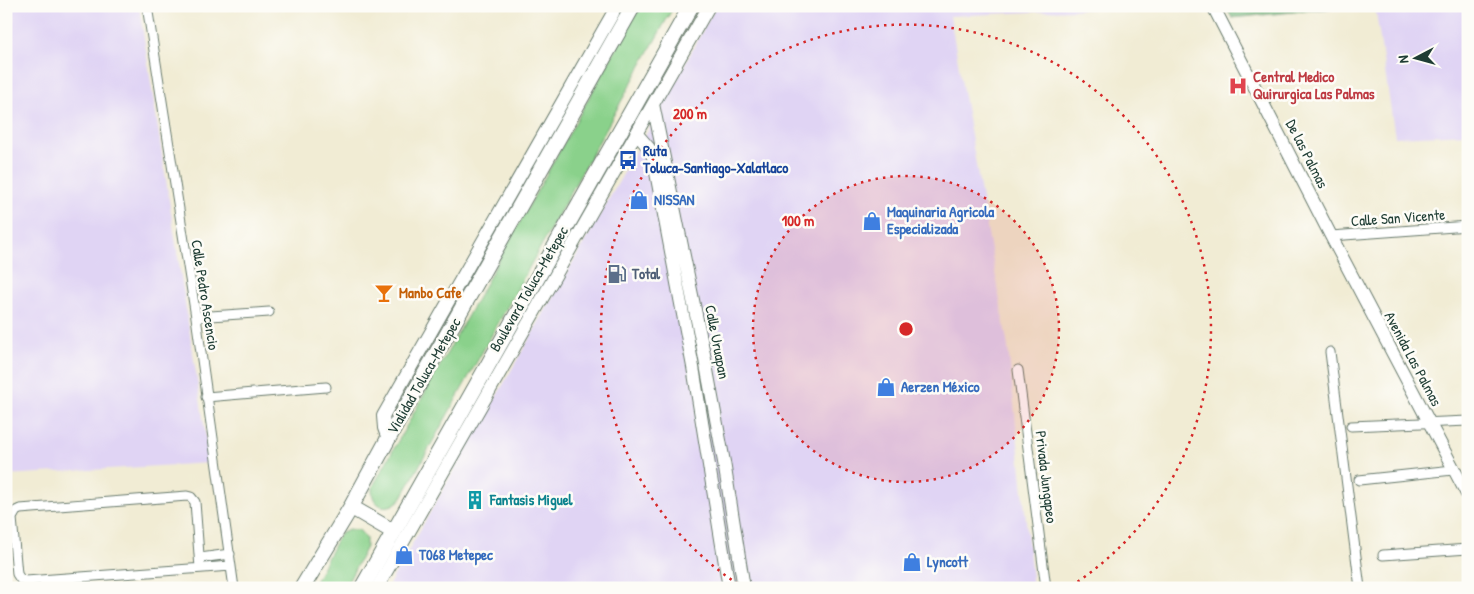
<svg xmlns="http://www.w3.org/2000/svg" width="1474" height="594" font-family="'Patrick Hand',sans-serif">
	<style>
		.built { fill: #e0d4f4 }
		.green { fill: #8ad18b; stroke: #548760 }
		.forest { fill: #6fb377; stroke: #477856 }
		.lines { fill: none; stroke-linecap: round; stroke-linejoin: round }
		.street-casing { stroke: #687a6c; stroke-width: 11 }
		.secondary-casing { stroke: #687a6c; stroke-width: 14 }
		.highway-casing { stroke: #687a6c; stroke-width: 17 }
		.street { stroke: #fff; stroke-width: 9 }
		.secondary { stroke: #fff; stroke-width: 12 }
		.highway { stroke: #fff; stroke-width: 15 }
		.ring { fill: none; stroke: #d62828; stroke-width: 2.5; stroke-dasharray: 2.5 5 }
		.labels { text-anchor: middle; stroke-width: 5; stroke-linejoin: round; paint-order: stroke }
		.health-label { font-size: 15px; font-weight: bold; fill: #be3a42; stroke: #fdfcf7; text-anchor: start }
		.transit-label { font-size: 15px; font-weight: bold; fill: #164399; stroke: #fdfcf7; text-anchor: start }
		.street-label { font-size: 15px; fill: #1f3d34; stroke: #fdfcf7 }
		.shop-label { font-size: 15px; font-weight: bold; fill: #366cbe; stroke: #fdfcf7; text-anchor: start }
		.service-label { font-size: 15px; font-weight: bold; fill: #4e5e75; stroke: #fdfcf7; text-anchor: start }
		.food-label { font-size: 15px; font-weight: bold; fill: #c56008; stroke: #fdfcf7; text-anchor: start }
		.culture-label { font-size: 15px; font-weight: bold; fill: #0d838f; stroke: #fdfcf7; text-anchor: start }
		.centre { fill: #d62828; stroke: #fdfcf7; stroke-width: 2.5 }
		.ring-label { font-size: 15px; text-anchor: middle; font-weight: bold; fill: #d62828; stroke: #fdfcf7; stroke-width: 5; stroke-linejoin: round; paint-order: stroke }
	</style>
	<rect width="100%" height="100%" fill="#fdfcf7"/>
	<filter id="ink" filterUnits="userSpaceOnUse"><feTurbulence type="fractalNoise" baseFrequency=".02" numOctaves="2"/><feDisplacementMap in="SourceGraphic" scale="10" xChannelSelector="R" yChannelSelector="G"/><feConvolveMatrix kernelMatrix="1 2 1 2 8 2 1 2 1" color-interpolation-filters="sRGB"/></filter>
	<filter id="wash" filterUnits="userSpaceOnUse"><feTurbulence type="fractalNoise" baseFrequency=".0096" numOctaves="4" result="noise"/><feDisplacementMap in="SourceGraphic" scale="20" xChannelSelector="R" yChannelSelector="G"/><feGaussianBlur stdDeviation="1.12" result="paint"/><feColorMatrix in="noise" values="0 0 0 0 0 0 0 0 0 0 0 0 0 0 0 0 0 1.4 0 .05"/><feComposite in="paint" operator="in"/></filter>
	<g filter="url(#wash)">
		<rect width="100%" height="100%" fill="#f1ecd4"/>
		<path class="built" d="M6,6H139L210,463L6,475Z
			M716,6H1092V9L950,16L1008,347L1033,588H387L670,92Z
			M1375,6H1468V134L1395,137Z"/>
		<path class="green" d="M640,6H674L402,497C390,513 371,508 372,488Z
			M348,529L359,530L366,538V547L345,588H312L339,535Z"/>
		<path class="forest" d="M1225,6H1355L1232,18Z"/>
	</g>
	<g filter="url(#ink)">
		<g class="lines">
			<g class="street-casing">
				<path id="street" d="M147,6L196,317L234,588
					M1331,236L1468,226
					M196,317L269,312
					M1330,352L1360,588
					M1018,370L1046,588
					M206,397L326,387
					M1351,426L1468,421
					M1359,480L1453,470
					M1383,555L1468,549
					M200,558L230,554
					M200,568L195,502L191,497L187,496L20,509L16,511L12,518L17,574L21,580L26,581L231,566"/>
			</g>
			<g class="secondary-casing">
				<path id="secondary" d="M1213,6L1331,236L1468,496
					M653,104L704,354L724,462L744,588
					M636,133L649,148L653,157L693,367L729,588
					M388,439L384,428L383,416L613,13L615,6
					M377,588L709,6"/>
			</g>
			<g class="highway-casing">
				<path id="highway" d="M351,507L394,532
					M302,588L351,507L388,439L633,6
					M362,588L691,6"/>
			</g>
			<use href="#street" class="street"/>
			<use href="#secondary" class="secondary"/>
			<use href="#highway" class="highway"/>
		</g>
	</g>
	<circle cx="906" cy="329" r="153" fill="#d62828" fill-opacity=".12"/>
	<g class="ring">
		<circle cx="906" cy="329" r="153"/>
		<path d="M744 588A305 305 0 1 1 1068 588"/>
	</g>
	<defs>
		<g id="hospital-bare" transform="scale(1.5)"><path d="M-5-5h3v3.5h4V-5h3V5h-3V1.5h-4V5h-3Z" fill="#e0444e" stroke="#fdfcf7" stroke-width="2.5" paint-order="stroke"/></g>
		<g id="bus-bare" transform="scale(1.5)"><path d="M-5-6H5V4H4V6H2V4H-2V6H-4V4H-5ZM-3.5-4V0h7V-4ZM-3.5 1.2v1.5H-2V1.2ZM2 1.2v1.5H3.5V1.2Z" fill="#1a4fb4" stroke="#fdfcf7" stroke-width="2.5" paint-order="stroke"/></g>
		<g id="shop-bare" transform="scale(1.5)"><path d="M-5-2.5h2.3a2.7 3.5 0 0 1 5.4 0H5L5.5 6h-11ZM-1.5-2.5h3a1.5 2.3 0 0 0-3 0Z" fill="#3f7fe0" stroke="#fdfcf7" stroke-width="2.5" paint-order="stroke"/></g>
		<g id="fuel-bare" transform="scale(1.5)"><path d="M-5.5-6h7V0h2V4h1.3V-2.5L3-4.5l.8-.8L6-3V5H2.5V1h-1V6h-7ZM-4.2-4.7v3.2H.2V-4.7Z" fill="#5c6f8a" stroke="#fdfcf7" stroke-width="2.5" paint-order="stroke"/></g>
		<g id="bar-bare" transform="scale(1.5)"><path d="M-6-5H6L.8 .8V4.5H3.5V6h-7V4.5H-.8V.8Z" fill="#e8710a" stroke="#fdfcf7" stroke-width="2.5" paint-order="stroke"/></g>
		<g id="building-bare" transform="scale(1.5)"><path d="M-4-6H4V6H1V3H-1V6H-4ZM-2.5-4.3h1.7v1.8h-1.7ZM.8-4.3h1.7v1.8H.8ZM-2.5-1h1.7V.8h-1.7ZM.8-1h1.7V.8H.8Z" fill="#0f9aa8" stroke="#fdfcf7" stroke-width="2.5" paint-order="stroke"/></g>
	</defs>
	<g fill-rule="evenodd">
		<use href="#hospital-bare" x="1238" y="86"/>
		<use href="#bus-bare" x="628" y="160"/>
		<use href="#shop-bare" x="639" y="200"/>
		<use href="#shop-bare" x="872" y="221"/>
		<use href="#fuel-bare" x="617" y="274"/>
		<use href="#bar-bare" x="384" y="293"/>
		<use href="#shop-bare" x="886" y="387"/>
		<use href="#building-bare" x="475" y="500"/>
		<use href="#shop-bare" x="404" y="555"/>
		<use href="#shop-bare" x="912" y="562"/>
	</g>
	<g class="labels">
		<g class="health-label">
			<text x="1253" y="82">Central Medico<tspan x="1253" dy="17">Quirurgica Las Palmas</tspan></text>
		</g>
		<g class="transit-label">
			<text x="643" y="156">Ruta<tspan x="643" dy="17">Toluca-Santiago-Xalatlaco</tspan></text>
		</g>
		<g class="street-label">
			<text transform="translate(1307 154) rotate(63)" y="5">De las Palmas</text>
			<text transform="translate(1398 218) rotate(-4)" y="5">Calle San Vicente</text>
			<text transform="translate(529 289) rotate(-60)" y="5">Boulevard Toluca-Metepec</text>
			<text transform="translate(205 295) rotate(81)" y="5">Calle Pedro Ascencio</text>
			<text transform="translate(717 342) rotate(79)" y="5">Calle Uruapan</text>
			<text transform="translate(1413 359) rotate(62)" y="5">Avenida Las Palmas</text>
			<text transform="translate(424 376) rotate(-60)" y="5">Vialidad Toluca-Metepec</text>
			<text transform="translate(1046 477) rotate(83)" y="5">Privada Jungapeo</text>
		</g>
		<g class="shop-label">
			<text x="654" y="205">NISSAN</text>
			<text x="887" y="217">Maquinaria Agricola<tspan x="887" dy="17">Especializada</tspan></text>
			<text x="901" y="392">Aerzen México</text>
			<text x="419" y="560">T068 Metepec</text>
			<text x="927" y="567">Lyncott</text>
		</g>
		<g class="service-label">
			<text x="632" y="279">Total</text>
		</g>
		<g class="food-label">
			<text x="399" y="298">Manbo Cafe</text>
		</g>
		<g class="culture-label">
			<text x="490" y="505">Fantasis Miguel</text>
		</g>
	</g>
	<circle cx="906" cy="329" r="8" class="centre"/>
	<g class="ring-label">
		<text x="690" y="119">200 m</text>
		<text x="798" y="226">100 m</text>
	</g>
	<rect width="1474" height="594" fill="none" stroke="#fdfcf7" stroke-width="25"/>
	<g transform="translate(1416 58) rotate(264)" stroke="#fdfcf7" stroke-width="4" paint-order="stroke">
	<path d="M0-4L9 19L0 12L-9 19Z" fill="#1f3d34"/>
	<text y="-8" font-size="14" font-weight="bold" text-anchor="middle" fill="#1f3d34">N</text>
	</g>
</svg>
